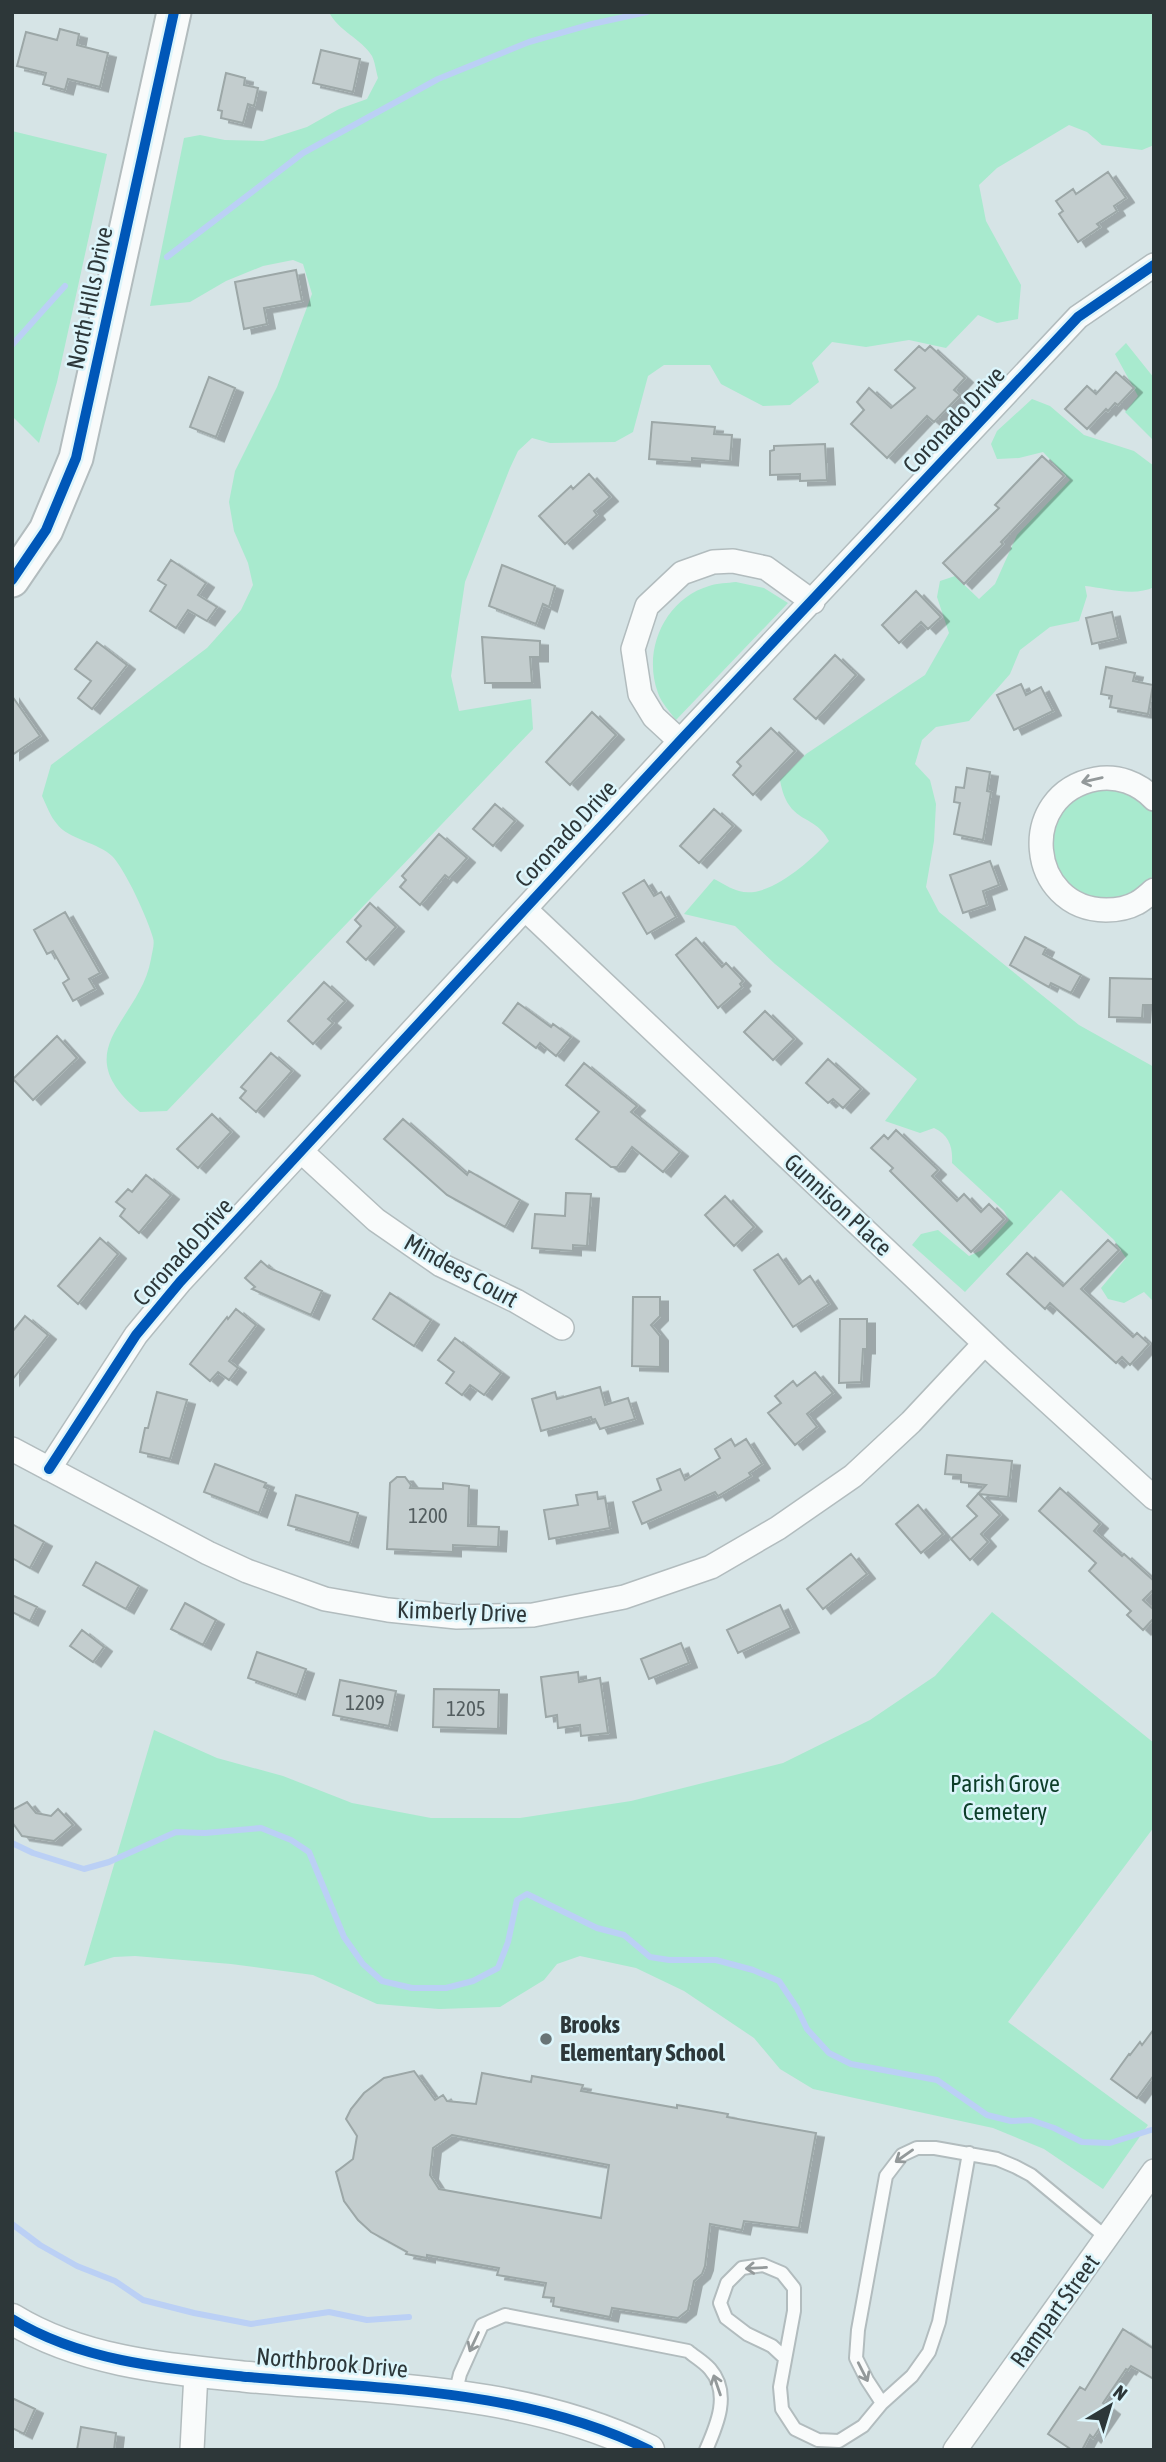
<svg xmlns="http://www.w3.org/2000/svg" width="1166" height="2462" font-family="'Asap Condensed',sans-serif">
	<style>
		.green { fill: #a8eace }
		.lines { fill: none; stroke-linecap: round; stroke-linejoin: round }
		.stream { stroke: #bbd0f5; stroke-width: 6 }
		.building { fill: #c3cdce; stroke: #9ca7a7; stroke-width: 2; fill-rule: evenodd; filter: url(#shadow) }
		.service-casing { stroke: #b2bcbe; stroke-width: 16 }
		.minor-casing { stroke: #b2bcbe; stroke-width: 26 }
		.tertiary-casing { stroke: #b2bcbe; stroke-width: 33 }
		.secondary-casing { stroke: #b2bcbe; stroke-width: 37 }
		.service { stroke: #f9fbfb; stroke-width: 12 }
		.minor { stroke: #f9fbfb; stroke-width: 23 }
		.tertiary { stroke: #f9fbfb; stroke-width: 30 }
		.secondary { stroke: #f9fbfb; stroke-width: 33 }
		.cycleway-casing { stroke: #dcf5fb; stroke-width: 15 }
		.cycleway { stroke: #0057b8; stroke-width: 10 }
		.oneway { stroke: #93999a }
		.poi-dot { fill: #687476; stroke: #dcf5fb; stroke-width: 2.5 }
		.labels { text-anchor: middle; stroke-width: 5; stroke-linejoin: round; paint-order: stroke }
		.number-label { font-size: 21px; fill: #535d5f }
		.street-label { font-size: 24px; fill: #2d3739; stroke: #dcf5fb }
		.park-label { font-size: 24px; fill: #0d3e29; stroke: #dcf5fb }
		.poi-label { font-size: 24px; font-weight: bold; fill: #2d3739; stroke: #dcf5fb; text-anchor: start }
	</style>
	<defs>
		<filter id="shadow"><feDropShadow dx="8" dy="4.5" stdDeviation="0" flood-color="#0004"/></filter>
	</defs>
	<rect width="100%" height="100%" fill="#d6e4e6"/>
	<path class="green" d="M329,12H1154V145L1142,150L1102,145L1087,132L1069,125L997,168L979,185L986,221L1021,285L1018,319L997,323L978,315L946,348L909,340L866,347L832,342L812,363L819,382L790,405L763,406L721,384L710,365H664L648,376L633,432L615,442L550,443L532,438L518,451L510,468L465,582L451,676L459,711L531,699L533,729L167,1111L140,1112C64,1049 140,1022 151,959C152,952 155,944 153,938C148,919 125,869 112,856C99,843 68,839 57,824C50,816 46,804 42,796L51,765L207,648L241,610L253,585L248,563L234,531L229,502L235,471L277,387L312,294L303,264L293,260L263,266L226,281L190,302L150,306L184,138L200,135L225,140L263,141L307,127L339,109L367,99L378,78C376,71 375,62 372,56C361,38 338,31 329,12Z
		M12,131L107,154L57,382L39,443L12,416Z
		M1126,343L1154,378V441L1125,412L1138,396L1115,354Z
		M1032,399L1050,406L1084,435L1134,451L1154,466V587C1135,597 1105,588 1085,586L1087,596L1079,621L1050,627L1020,650L1010,674L969,721L936,727L922,740L915,764L930,780L936,804L934,841L926,887L939,912L1079,1025L1154,1067V1302L1144,1292L1124,1303L1108,1299L1101,1288L1126,1258L1114,1240L1061,1190L965,1292L912,1245L921,1234L938,1230L969,1256L982,1250L1009,1220L1004,1211L952,1163C953,1147 949,1135 934,1128L920,1133L885,1121L917,1079L775,964L735,926L684,914L714,879C722,883 731,889 739,891C769,900 811,860 829,841C814,812 788,826 780,780L806,754L925,675L949,633L937,597L940,581L955,576L979,599L995,584L1017,535L1070,480L1043,452L1019,458L997,459L991,444L997,431Z
		M736,582L764,588L788,603L676,720C670,712 661,702 658,693C642,650 665,599 709,586C717,583 728,583 736,582Z
		M1102,786C1125,789 1138,795 1154,812V874L1144,887L1127,897L1107,901L1088,898L1072,889L1050,857L1054,818L1066,802Z
		M992,1612L1154,1743V1827L1008,2022L1148,2125L1103,2189L1044,2149L993,2128L813,2089L780,2069L754,2038L684,1991L636,1968L580,1956L557,1964L544,1980L500,2007L439,2009L377,2004L313,1975L231,1964L135,1956L114,1957L84,1966L154,1730L217,1758L283,1776L352,1803L431,1818H520L631,1801L783,1763L870,1720L935,1676Z"/>
	<g class="lines">
		<path class="stream" d="M167,257L303,153L438,79L529,42L592,24L647,12
			M12,345L65,286
			M12,1843L33,1853L84,1869L109,1862L176,1832L205,1833L261,1828L291,1840L309,1852L344,1937L363,1964L382,1981L412,1988H446L473,1981L498,1968L508,1942L517,1900L527,1894L597,1928L624,1935L650,1957L669,1960H716L753,1970L779,1981L797,2008L807,2029L829,2053L851,2064L937,2080L987,2115L1011,2121L1031,2120L1054,2128L1082,2142L1110,2143L1151,2130
			M12,2224L40,2245L77,2266L115,2281L143,2300L194,2313L251,2324L329,2312L367,2320L409,2317"/>
	</g>
	<path class="building" d="M60,29L79,34L77,45L108,53L100,87L68,79L65,90L43,84L46,73L17,66L26,32L57,40Z
		M321,50L360,59L353,92L313,83Z
		M226,73L245,78L244,85L258,88L254,106L248,104L243,123L221,118L222,111L218,110Z
		M1108,172L1126,198L1114,206L1117,211L1097,224L1100,227L1078,242L1059,214L1063,211L1056,201L1073,189L1076,194Z
		M296,270L302,301L264,308L267,324L244,329L235,282Z
		M919,346L925,351L930,346L965,378L954,390L960,395L934,422L927,416L887,458L851,424L864,410L857,402L869,388L891,408L915,388L895,370Z
		M1116,372L1134,388L1118,405L1115,403L1108,411L1106,409L1087,429L1065,409L1087,386L1096,394Z
		M209,377L235,388L216,437L190,427Z
		M652,422L715,427L714,434L732,435L730,461L692,458V462L649,459Z
		M825,444L827,480L800,481V474L770,475V451L774,450V446Z
		M1042,456L1064,476L1001,542L1003,544L964,584L943,563L999,508L995,505Z
		M589,474L610,497L594,511L597,515L565,544L539,516L571,486L573,489Z
		M171,560L206,583L198,595L217,607L207,621L188,610L176,628L150,611L166,585L158,580Z
		M502,565L555,586L549,607L543,604L536,624L489,606Z
		M916,591L941,617L928,629L921,622L899,643L882,625Z
		M1112,612L1118,638L1092,644L1086,618Z
		M482,637L540,641V657H530L532,683H485Z
		M97,642L127,665L92,709L78,698L91,681L75,669Z
		M835,655L856,675L816,719L794,699Z
		M1106,667L1135,673L1133,681L1153,685L1148,714L1110,707L1112,696L1101,694Z
		M1021,684L1026,695L1041,687L1053,711L1014,730L997,695Z
		M12,696L40,736L12,755Z
		M592,712L616,735L570,785L546,762Z
		M771,728L795,751L753,795L733,775L741,766L737,762Z
		M967,768L990,772L987,791L991,792L983,840L954,834L960,803L954,802L956,787L964,788Z
		M495,804L515,821L493,846L473,829Z
		M714,809L733,826L699,863L680,846Z
		M439,834L467,858L449,878L445,875L420,905L400,887L406,880L402,876Z
		M990,861L999,885L983,891L987,905L963,913L950,875Z
		M644,880L654,896L661,892L676,917L647,934L623,893Z
		M370,903L396,927L366,960L347,942L361,926L355,920Z
		M65,912L100,973L89,979L95,989L73,1001L63,983L69,979L53,951L47,954L34,930Z
		M1025,937L1046,948L1043,954L1081,975L1071,993L1051,983L1049,987L1010,965Z
		M696,938L722,967L726,963L743,981L740,984L742,987L718,1008L676,955Z
		M1110,978L1154,979V1005H1143L1142,1018L1109,1017Z
		M324,982L345,1001L328,1019L333,1023L313,1044L288,1021Z
		M518,1003L551,1027L553,1024L571,1037L556,1056L540,1043L536,1048L503,1023Z
		M765,1011L794,1039L773,1060L744,1032Z
		M57,1036L77,1058L33,1100L13,1079Z
		M271,1053L292,1071L256,1112L240,1098L246,1091L241,1087Z
		M828,1059L861,1089L843,1108L833,1099L828,1103L806,1083Z
		M584,1063L637,1106L631,1112L680,1152L663,1172L632,1147L617,1167H611L576,1139L599,1112L566,1085Z
		M212,1114L231,1132L198,1168L177,1149Z
		M403,1119L467,1175L469,1171L520,1200L505,1227L447,1195L384,1139Z
		M896,1130L938,1170L932,1176L957,1201L964,1194L981,1212L989,1204L1004,1219L971,1252L890,1171L893,1168L871,1148L884,1135L888,1139Z
		M146,1175L171,1195L139,1233L120,1216L125,1209L116,1202L128,1189L132,1192Z
		M566,1193L591,1194L587,1246L573,1245V1251L532,1248L535,1214L565,1216Z
		M725,1196L754,1227L734,1246L705,1215Z
		M100,1238L118,1254L78,1304L58,1286Z
		M1108,1240L1119,1250L1081,1289L1133,1337L1137,1333L1149,1344L1130,1365L1122,1357L1116,1363L1050,1303L1045,1309L1007,1274L1027,1253L1063,1286Z
		M778,1254L799,1284L810,1276L829,1304L793,1327L754,1270Z
		M261,1261L269,1268L322,1291L311,1315L252,1289L255,1287L245,1278Z
		M390,1293L431,1320L414,1346L373,1319Z
		M633,1297H660V1316L651,1325L660,1336V1367L632,1366Z
		M236,1309L256,1325L229,1361L238,1368L229,1380L218,1372L210,1381L190,1364L227,1317L228,1319Z
		M25,1316L48,1335L12,1380V1332Z
		M840,1319H867V1349H863L861,1382L839,1383Z
		M455,1338L501,1373L484,1395L470,1385L462,1395L446,1383L454,1372L438,1360Z
		M815,1372L833,1393L807,1414L817,1427L795,1445L768,1413L781,1403L775,1396L793,1381L797,1386Z
		M600,1387L605,1405L628,1398L635,1419L600,1429L595,1419L592,1420L591,1417L541,1431L532,1399L555,1392L557,1399Z
		M157,1392L187,1400L170,1459L140,1452L145,1428H148Z
		M731,1439L735,1446L746,1439L762,1464L749,1473L751,1476L718,1496L715,1492L642,1524L633,1502L661,1490L657,1479L680,1469L685,1480L720,1458L715,1449Z
		M947,1455L1012,1461L1008,1497L979,1494L1000,1515L981,1534L988,1542L970,1560L951,1539L977,1516L967,1506L986,1485L961,1482V1475L945,1474Z
		M215,1464L266,1483L264,1487L268,1489L259,1513L204,1492Z
		M397,1477H405L411,1485L410,1488L443,1489V1483L469,1486L468,1526L499,1527L498,1547L453,1545V1552L387,1549L390,1483Z
		M1060,1488L1100,1524L1094,1531L1122,1556L1124,1554L1154,1581V1589L1143,1600L1154,1610V1618L1143,1630L1127,1615L1131,1611L1089,1571L1096,1563L1039,1511Z
		M597,1492L598,1499L605,1498L610,1528L549,1539L544,1510L578,1505L576,1495Z
		M296,1495L358,1513L350,1543L288,1525Z
		M918,1505L943,1534L921,1553L896,1524Z
		M12,1524L44,1542L30,1568L12,1558Z
		M851,1554L867,1574L823,1609L807,1589Z
		M96,1562L139,1586L126,1609L83,1585Z
		M12,1595L37,1607L30,1621L12,1612Z
		M185,1603L216,1620L203,1645L171,1629Z
		M780,1605L791,1628L738,1653L727,1630Z
		M82,1630L104,1647L93,1662L70,1646Z
		M681,1643L689,1663L649,1679L641,1659Z
		M257,1652L306,1669L297,1695L248,1678Z
		M578,1672L579,1682L600,1678L608,1733L581,1736L580,1725L558,1728L557,1715L546,1717L541,1677Z
		M340,1680L396,1691L389,1726L333,1715Z
		M434,1689L499,1690L498,1729L433,1727Z
		M27,1802L36,1813L51,1816L58,1809L73,1825L54,1841L22,1836L12,1822V1810Z
		M1154,2029V2075L1137,2098L1111,2079L1129,2054L1130,2055L1140,2042L1142,2045Z
		M414,2071L435,2100L443,2095L447,2101L476,2104L482,2073L531,2082L532,2076L583,2085L581,2091L677,2108V2105L728,2114L727,2117L816,2133L799,2228L744,2221L742,2230L710,2224L705,2266L702,2274L694,2281L688,2310L678,2318L612,2308L610,2317L553,2306L554,2298L543,2297L546,2283L497,2275L499,2268L427,2255V2258L406,2254L407,2252L371,2232L358,2220L344,2201L336,2172L353,2159L357,2136L346,2119L351,2109L364,2093L384,2078ZM452,2135L609,2165L601,2218L439,2189L430,2175L433,2148Z
		M1123,2329L1154,2349V2379L1131,2366L1128,2370L1126,2369L1103,2403L1112,2410L1093,2438L1090,2435L1082,2450H1072L1048,2434L1080,2387L1085,2390Z
		M12,2398L35,2409L24,2434L12,2428Z
		M81,2427L116,2433L114,2450H77Z"/>
	<g class="lines">
		<g class="service-casing">
			<path id="service" d="M785,2358L772,2346L747,2334L726,2318L720,2303L727,2283L742,2268L763,2265L782,2273L794,2288V2311L780,2387L782,2409L795,2429L818,2440L839,2441L863,2426L882,2403L912,2376L929,2352L939,2322L969,2153
				M455,2395L460,2374L482,2325L505,2315L688,2351C695,2357 704,2362 710,2369C731,2393 717,2425 706,2450
				M882,2403L867,2380L856,2358L858,2330L886,2176L902,2155L917,2148H935L997,2159L1016,2167L1031,2175L1107,2238"/>
		</g>
		<g class="minor-casing">
			<path id="minor" d="M680,741L654,717L640,694L633,649L647,606L682,573L713,562L733,561L766,568L813,602
				M1154,799C1139,783 1117,775 1096,779C1016,794 1027,909 1106,910C1117,910 1128,908 1137,903C1143,900 1149,894 1154,890
				M525,909L999,1357L1154,1498
				M302,1152L376,1220L441,1265L516,1301L562,1328
				M12,1449L208,1553L247,1571L325,1599L388,1610L457,1617L533,1615L624,1597L711,1567L778,1528L853,1476L911,1422L984,1344
				M49,1469L136,1335L180,1282L680,741L1078,317L1154,265
				M192,2450L196,2373
				M955,2450L1154,2171"/>
		</g>
		<g class="tertiary-casing">
			<path id="tertiary" d="M12,2319C82,2362 169,2369 248,2377C382,2389 526,2389 649,2450"/>
		</g>
		<g class="secondary-casing">
			<path id="secondary" d="M12,580L46,530L76,458L174,12"/>
		</g>
		<use href="#service" class="service"/>
		<use href="#minor" class="minor"/>
		<use href="#tertiary" class="tertiary"/>
		<use href="#secondary" class="secondary"/>
		<g class="cycleway-casing">
			<path id="cycleway" d="M12,580L46,530L76,458L174,12
				M49,1469L136,1335L180,1282L680,741L1078,317L1154,265
				M12,2319C82,2362 169,2369 248,2377C382,2389 526,2389 649,2450"/>
		</g>
		<use href="#cycleway" class="cycleway"/>
	</g>
	<defs><path id="oneway-shaft" d="M-6 0H5M1.5-3L5.5 0L1.5 3" fill="none" stroke-width="1.6" stroke-linecap="round" stroke-linejoin="round" transform="scale(1.75)"/></defs>
	<g class="oneway">
		<use href="#oneway-shaft" transform="translate(1092 780) rotate(167)"/>
		<use href="#oneway-shaft" transform="translate(904 2156) rotate(145)"/>
		<use href="#oneway-shaft" transform="translate(756 2268) rotate(177)"/>
		<use href="#oneway-shaft" transform="translate(474 2342) rotate(115)"/>
		<use href="#oneway-shaft" transform="translate(863 2372) rotate(63)"/>
		<use href="#oneway-shaft" transform="translate(717 2385) rotate(-109)"/>
	</g>
	<circle class="poi-dot" cx="546" cy="2039" r="7"/>
	<g class="labels">
		<g class="number-label">
			<text x="428" y="1523">1200</text>
			<text x="365" y="1710">1209</text>
			<text x="466" y="1716">1205</text>
		</g>
		<g class="street-label">
			<text transform="translate(90 298) rotate(-78)" y="8">North Hills Drive</text>
			<text transform="translate(954 420) rotate(-47)" y="8">Coronado Drive</text>
			<text transform="translate(566 834) rotate(-47)" y="8">Coronado Drive</text>
			<text transform="translate(838 1205) rotate(43)" y="8">Gunnison Place</text>
			<text transform="translate(183 1252) rotate(-48)" y="8">Coronado Drive</text>
			<text transform="translate(461 1271) rotate(29)" y="8">Mindees Court</text>
			<text transform="translate(462 1612) rotate(2)" y="8">Kimberly Drive</text>
			<text transform="translate(1055 2311) rotate(-54)" y="8">Rampart Street</text>
			<text transform="translate(332 2363) rotate(5)" y="8">Northbrook Drive</text>
		</g>
		<g class="park-label">
			<text x="1005" y="1792">Parish Grove<tspan x="1005" dy="28">Cemetery</tspan></text>
		</g>
		<g class="poi-label">
			<text x="560" y="2033">Brooks<tspan x="560" dy="28">Elementary School</tspan></text>
		</g>
	</g>
	<rect width="1166" height="2462" fill="none" stroke="#2d3739" stroke-width="28"/>
	<g transform="translate(1110 2406) rotate(38)" stroke="#dcf5fb" stroke-width="5" paint-order="stroke">
	<path d="M0-5L12 26L0 18L-12 26Z" fill="#2d3739"/>
	<text y="-10" font-size="19" font-weight="bold" text-anchor="middle" fill="#2d3739">N</text>
	</g>
</svg>
